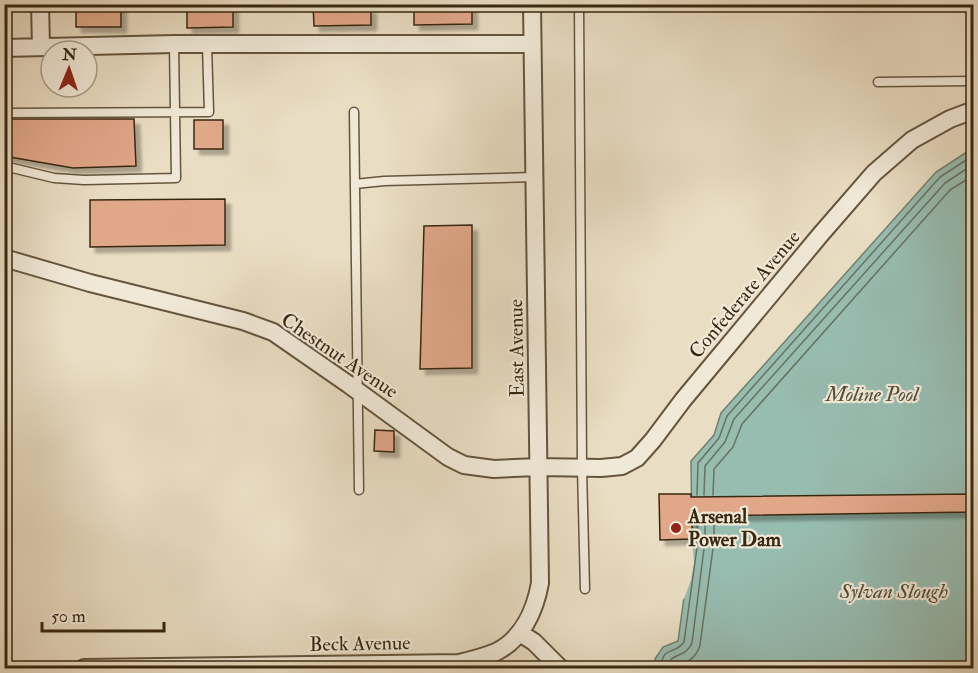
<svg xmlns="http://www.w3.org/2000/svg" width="978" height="673" font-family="'IM FELL Double Pica',serif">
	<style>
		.water { fill: #97bcb0; stroke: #718170; stroke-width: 1.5 }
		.pier { fill: #e9ddc3 }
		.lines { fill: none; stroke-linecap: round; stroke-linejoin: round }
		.shore { stroke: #687260; stroke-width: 1.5 }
		.building { fill: #e0a789; stroke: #392810; stroke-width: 1.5; filter: url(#shadow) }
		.service-casing { stroke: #65553d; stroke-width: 11 }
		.minor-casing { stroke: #65553d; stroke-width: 20 }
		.service { stroke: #f1e9d8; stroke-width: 8 }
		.minor { stroke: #f1e9d8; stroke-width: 16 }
		.poi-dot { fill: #8f2418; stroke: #f1e9d8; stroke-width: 2 }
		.labels { text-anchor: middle; stroke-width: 4.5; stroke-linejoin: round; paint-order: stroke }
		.street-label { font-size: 20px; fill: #392810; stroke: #f1e9d8 }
		.poi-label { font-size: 20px; font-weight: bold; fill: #392810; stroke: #f1e9d8; text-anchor: start }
		.water-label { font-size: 21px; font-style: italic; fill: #504d38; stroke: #f1e9d8 }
	</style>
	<defs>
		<filter id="shadow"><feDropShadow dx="5.5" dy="5.5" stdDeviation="1.5" flood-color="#0004"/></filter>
	</defs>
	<rect width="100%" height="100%" fill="#e9ddc3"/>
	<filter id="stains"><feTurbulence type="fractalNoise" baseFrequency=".00333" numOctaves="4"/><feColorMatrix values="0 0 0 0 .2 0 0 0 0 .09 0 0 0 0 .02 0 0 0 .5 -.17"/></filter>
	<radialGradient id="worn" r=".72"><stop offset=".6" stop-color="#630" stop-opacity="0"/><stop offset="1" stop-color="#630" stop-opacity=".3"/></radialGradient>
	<path class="water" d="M973,148V668H656L655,659L663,647L678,641L692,539L691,461L714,435L721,413L936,172Z"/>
	<path class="pier" d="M689,539H692L694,563L691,580L684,599L681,600Z"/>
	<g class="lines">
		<path class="shore" d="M697,495L698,463L719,438L727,416L940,177L974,155
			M704,495L705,466L725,442L734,419L945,183L974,164
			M713,495L714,469L733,447L742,424L950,190L974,175
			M662,668C660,646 676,655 684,642L698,540L697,517
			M669,668C668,651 685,660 692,643L705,541V517
			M678,668L680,665C690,661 697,656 700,645L714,541V517"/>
	</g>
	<path class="building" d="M76,4H121V27H76Z
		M187,4H233V27L187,28Z
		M313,4H361V8H371V25L314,26Z
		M424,4H472V24L414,25V7H424Z
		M4,119H134L136,166L73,168L4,156Z
		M194,120H223V149H194Z
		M225,199V245L90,247V200Z
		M472,225V368L420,369L424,226Z
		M375,430L394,431V452L374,451Z
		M659,494H691V497L974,494V512L692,516V539L660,540Z"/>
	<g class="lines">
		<g class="service-casing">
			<path id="service" d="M579,4L582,468L585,589
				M878,82L974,81
				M354,112L359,490
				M4,113L209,112L207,45
				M4,166L54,178L84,180L176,178L174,44
				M355,184L384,181L534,177
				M4,327H6"/>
		</g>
		<g class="minor-casing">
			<path id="minor" d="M40,4L41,47
				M4,48L174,44H532
				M4,258L90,283L243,321L273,332L348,384L448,457L464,465L494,469L538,467L601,468L622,466L637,458L653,440L683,400L821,234L874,173L912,140L950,119L974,110
				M520,633L534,642L560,668
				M84,668L459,663C472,660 484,657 496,652C522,639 535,611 540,583L532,4"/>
		</g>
		<use href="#service" class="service"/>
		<use href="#minor" class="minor"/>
	</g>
	<circle class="poi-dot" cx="676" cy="528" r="6"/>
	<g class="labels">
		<g class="street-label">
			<text transform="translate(744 294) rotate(-50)" y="7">Confederate Avenue</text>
			<text transform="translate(516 348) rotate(-91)" y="7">East Avenue</text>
			<text transform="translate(340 355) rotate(34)" y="7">Chestnut Avenue</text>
			<text transform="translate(360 643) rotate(-1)" y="7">Beck Avenue</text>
		</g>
		<g class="poi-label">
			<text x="688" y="523">Arsenal<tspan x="688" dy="23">Power Dam</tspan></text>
		</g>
		<g class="water-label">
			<text x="872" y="401">Moline Pool</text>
			<text x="894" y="598">Sylvan Slough</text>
		</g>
	</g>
	<rect width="978" height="673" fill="none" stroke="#e9ddc3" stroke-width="24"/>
	<rect x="6" y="6" width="966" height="661" fill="none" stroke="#392810" stroke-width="3"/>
	<rect x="12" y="12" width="954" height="649" fill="none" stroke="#392810" stroke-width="1.5"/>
	<g transform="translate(69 69) rotate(2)"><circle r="28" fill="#f1e9d8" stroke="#a79c88" stroke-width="1.5"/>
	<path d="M0-4.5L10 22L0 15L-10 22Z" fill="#8f2418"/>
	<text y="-9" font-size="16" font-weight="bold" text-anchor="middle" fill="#392810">N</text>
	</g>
	<path d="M42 622v9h122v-9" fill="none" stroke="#392810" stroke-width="3"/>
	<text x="51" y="622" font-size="18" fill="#392810" stroke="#f1e9d8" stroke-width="4.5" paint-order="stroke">50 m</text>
	<rect width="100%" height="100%" filter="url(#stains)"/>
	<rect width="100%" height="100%" fill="url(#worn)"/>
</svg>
